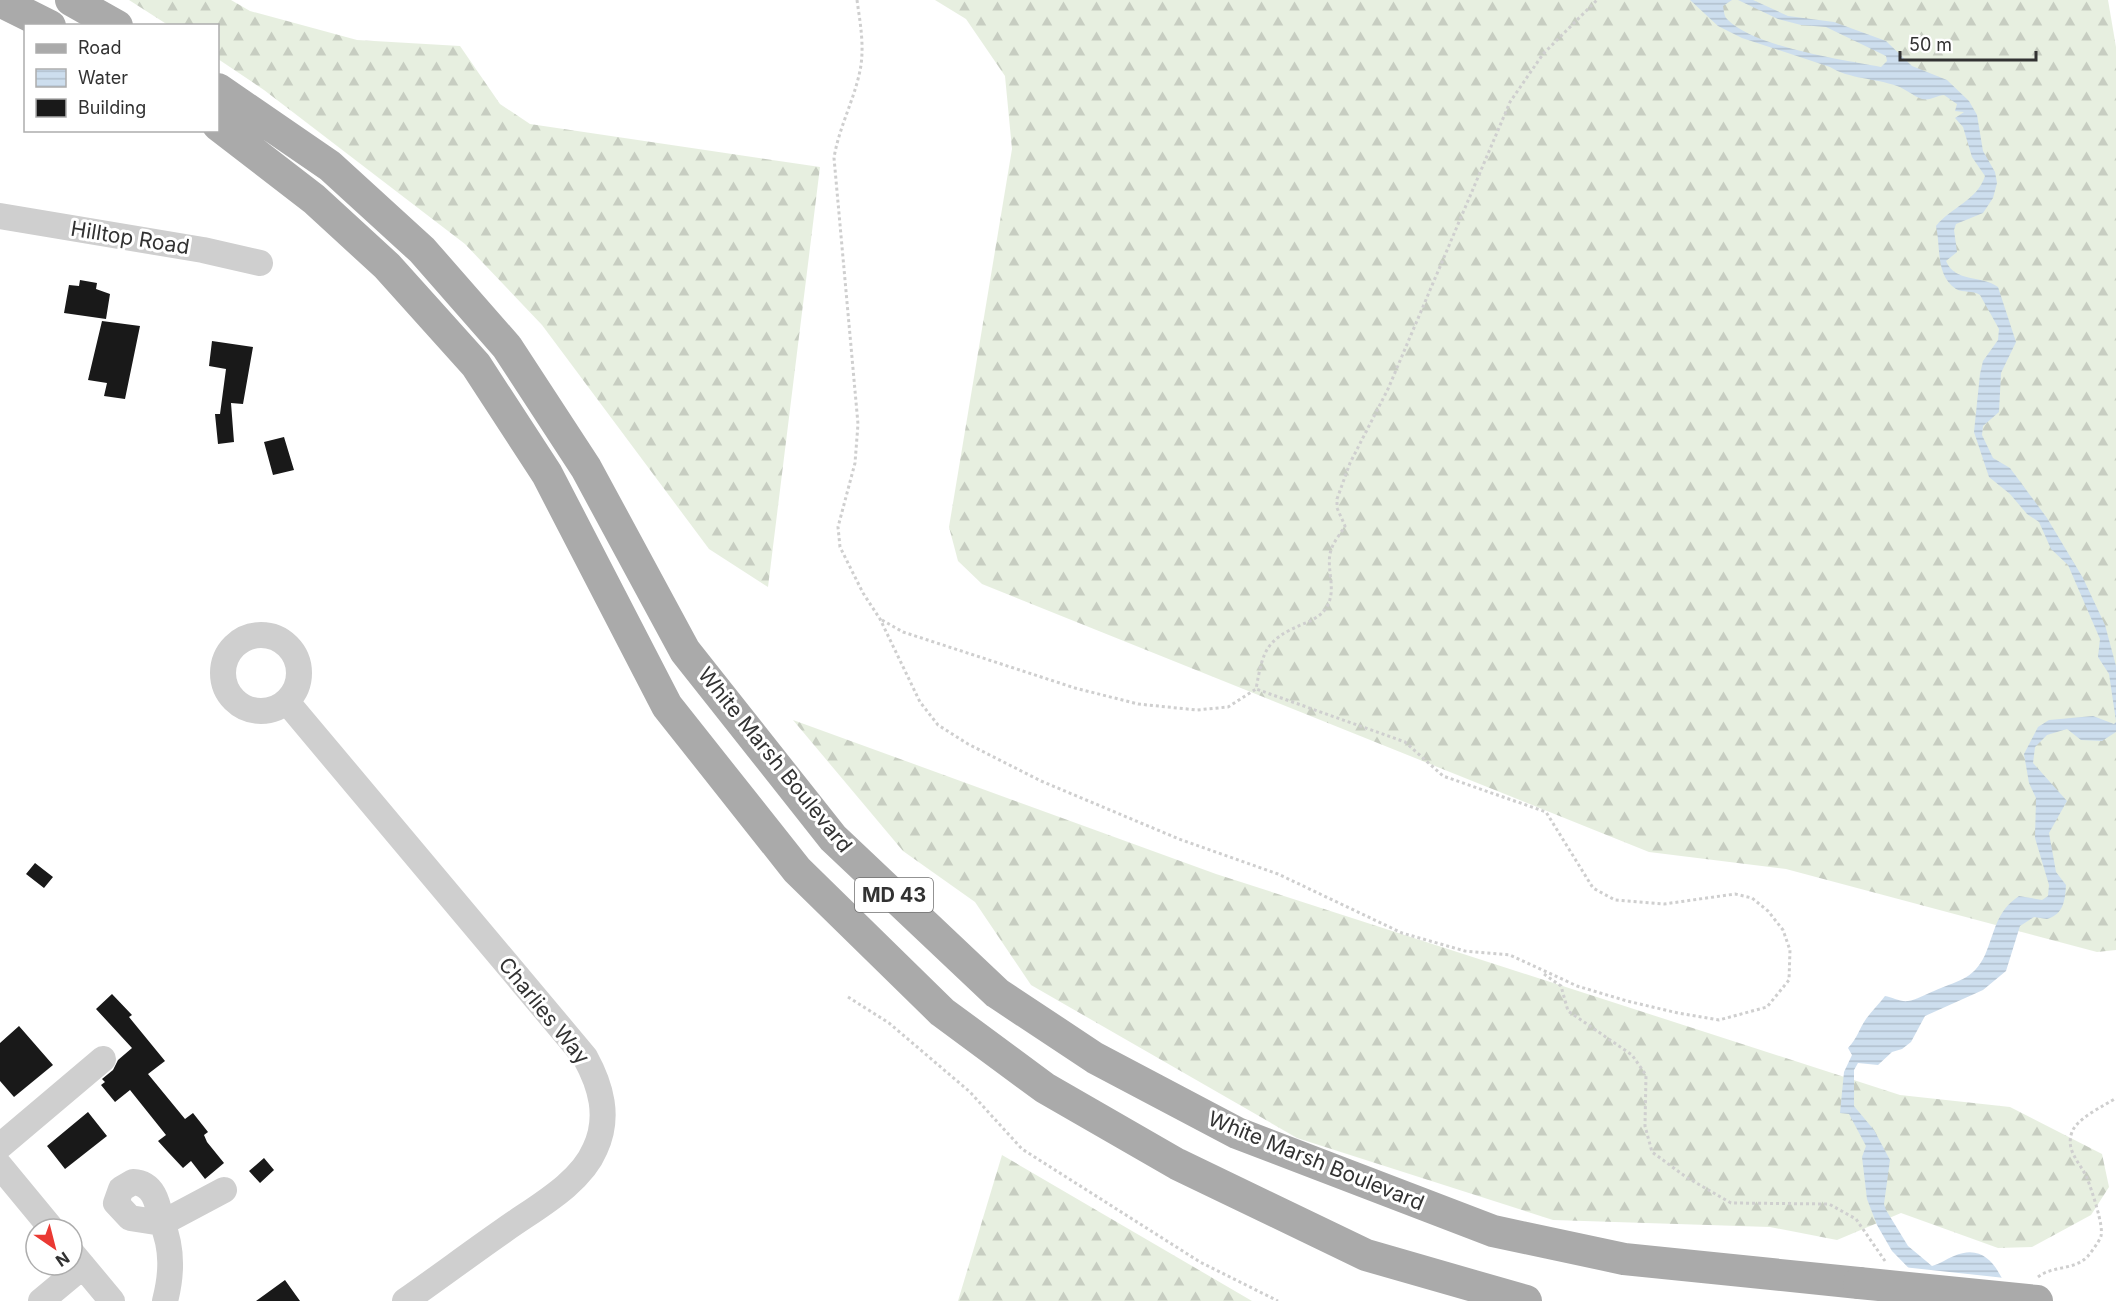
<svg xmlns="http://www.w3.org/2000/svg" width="2116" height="1301" font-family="Inter,sans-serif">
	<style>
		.forest { fill: url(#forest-firs) }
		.water { fill: url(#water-rules) }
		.pier { fill: #fff }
		.building { fill: #191919 }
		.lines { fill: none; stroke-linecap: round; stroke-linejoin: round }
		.path { stroke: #cfcfcf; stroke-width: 3; stroke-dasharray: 3 3; stroke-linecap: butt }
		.minor { stroke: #cfcfcf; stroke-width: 26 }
		.major { stroke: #aaa; stroke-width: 32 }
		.major-bridge { stroke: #aaa; stroke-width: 32 }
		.labels { text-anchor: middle; stroke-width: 6; stroke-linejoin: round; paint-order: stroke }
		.shield { fill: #fff; stroke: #707070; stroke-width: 1.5 }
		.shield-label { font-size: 20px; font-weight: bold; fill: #323232 }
		.street-label { font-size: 21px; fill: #323232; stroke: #fff }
	</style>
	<defs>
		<pattern id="forest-firs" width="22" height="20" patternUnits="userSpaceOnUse" patternTransform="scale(1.5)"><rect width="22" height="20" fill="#e7efe0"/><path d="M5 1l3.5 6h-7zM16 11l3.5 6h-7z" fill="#c7cdc1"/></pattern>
		<pattern id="water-rules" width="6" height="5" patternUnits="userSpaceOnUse" patternTransform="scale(1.5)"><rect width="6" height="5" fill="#cddeee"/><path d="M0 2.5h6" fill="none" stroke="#b0bfcd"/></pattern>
	</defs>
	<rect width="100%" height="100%" fill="#fff"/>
	<path class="forest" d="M129,0H231L250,11L357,40L460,46L500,104L530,124L820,167L768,587L709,549L542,325L465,244L264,90L218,59V26L168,25Z
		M935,0H2108L2116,47V950L2097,952L1786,869L1649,852L982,584L958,561L949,527L1012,149L1005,76L966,19Z
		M793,720L1216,874L1900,1095L2010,1107L2102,1154L2109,1187L2091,1215L2032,1247L1998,1248L1901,1213L1837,1240L1770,1227L1553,1220L1297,1138L1031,985L975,902L903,851Z
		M1002,1155L1252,1301H958Z"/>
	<path class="water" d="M1690,0H1732L1723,6C1724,11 1724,16 1727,19C1753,47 1844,60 1881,67L1887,61L1886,56L1826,27L1801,25L1778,19L1738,0H1753L1788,16L1834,22L1886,41L1912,66L1947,80L1969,101L1977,115L1983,151L1995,172L1997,183L1993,198L1983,213L1956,224L1954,230L1957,252L1946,261C1955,283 1982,275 1998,287L2016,342L2001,373L1999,412L1983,426L1982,435L1993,458L2010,468L2047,518L2083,578L2105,625L2116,666V721L2109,674L2098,657L2100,639L2068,565L2051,549L2039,522L2027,514L2010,494L1989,477L1974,432L1980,374L1983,361L1998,340L1999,329L1980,295C1973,290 1963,293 1956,289C1935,275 1941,247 1936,226C1951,207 1977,201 1985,176L1972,157L1963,127L1955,118L1964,112L1955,111L1957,104L1944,95C1937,95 1931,101 1922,99C1913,96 1906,89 1897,86C1875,78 1849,79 1830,67L1742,38L1718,26Z
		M2093,716L2114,724L2116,722V732L2102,741L2081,740L2067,729L2047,735L2035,747L2033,763L2067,801L2049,833L2056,872L2066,885C2065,900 2064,914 2047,919L2034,917L2020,926L2006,971L1983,990L1925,1016L1911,1042L1902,1049L1892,1052L1878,1065L1858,1063L1854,1070V1106L1874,1130L1890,1160L1884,1204L1886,1210L1908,1246L1932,1266C1940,1264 1946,1259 1954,1256C1989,1241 2001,1275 2012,1301H1941L1892,1251L1877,1225L1867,1199L1862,1157L1866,1146L1849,1114L1840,1113L1844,1072L1852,1055L1848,1048C1857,1039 1859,1029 1866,1019C1871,1012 1879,1004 1885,996C1892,997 1900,1002 1908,1001C1916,1000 1926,994 1934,991C1955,981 1973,981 1985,955C1995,932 1996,911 2019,896L2042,900L2048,896L2049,885L2035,838L2036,798L2029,783L2024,754L2038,727L2049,720Z"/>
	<path class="pier" d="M1903,1267L2005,1278L2015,1301H1937Z"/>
	<path class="building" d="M80,280L97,283L96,289L110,294L106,319L64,313L69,285L79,286Z
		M102,321L140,326L125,399L104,396L107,383L88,380Z
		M212,341L253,347L243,404L231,403L234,442L218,444L215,414H220L226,369L209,366Z
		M284,437L294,470L273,475L264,442Z
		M35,863L53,877L44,888L26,874Z
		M112,994L132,1015L129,1017L165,1061L148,1074L185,1119L193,1113L208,1132L204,1135L207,1142L224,1163L205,1179L191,1161L183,1168L168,1152L158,1141L166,1135L130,1090L115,1102L101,1085L105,1082L102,1079L113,1070L118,1060L132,1048L96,1009Z
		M19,1026L53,1065L14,1097L0,1081V1043Z
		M88,1112L107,1136L65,1169L47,1146Z
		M264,1158L274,1170L260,1183L249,1171Z
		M285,1280L300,1301H256Z"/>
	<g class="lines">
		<path class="path" d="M857,0C860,22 864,43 861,65C856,97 839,126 834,158L858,424L855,463L838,527L840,547L863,593L880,619L920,702L938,725L968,744L1041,781L1179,839L1278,874L1402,933L1465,951L1510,955L1577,986L1627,1001L1678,1013L1719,1020L1767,1007L1789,980L1790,950L1783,930L1768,911L1752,898L1735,894L1664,904L1615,900L1593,888L1546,812L1443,776L1405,742L1256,689
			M882,620L903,632L1075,688L1138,704L1197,710L1228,707L1256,689C1263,651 1265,640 1303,624C1311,621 1321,616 1326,608C1338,590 1325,568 1331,550C1334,541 1341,533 1345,526L1337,508V499L1350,463L1388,389L1510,102L1543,54L1597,0
			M1544,974L1561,986L1568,1011L1632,1055L1646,1075L1645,1126L1652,1152L1686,1177L1731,1203L1829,1204L1856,1219L1885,1261
			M848,997L889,1023L970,1092L1022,1149L1200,1262L1278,1301
			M2038,1277C2053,1265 2074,1271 2088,1256C2092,1251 2099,1242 2101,1236C2104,1226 2091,1188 2087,1178C2080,1162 2065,1151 2072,1132C2077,1118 2104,1106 2116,1098"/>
		<path class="minor" d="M0,216L203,250L260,263
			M223 673a38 38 0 1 1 76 0a38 38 0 1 1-76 0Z
			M287,702L585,1057C601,1086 610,1117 595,1149C580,1185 533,1209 503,1231C470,1254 438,1278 405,1301
			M0,1146L103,1059
			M0,1166L52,1229
			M133,1182C155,1183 158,1205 162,1223L130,1218L116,1203L121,1189Z
			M72,1253L112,1301
			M41,1301L83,1266
			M165,1301C172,1274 173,1249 162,1223L224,1190"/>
		<path class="major" d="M71,0L117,26
			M0,1L50,26
			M218,89L330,166L422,250L507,347L586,468L685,651L833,838L997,993L1095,1058L1237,1133L1493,1231L1624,1259L1859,1283
			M218,125L314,199L387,266L476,365L547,474L667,706L797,870L942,1012L1045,1088L1177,1164L1366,1255L1526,1301"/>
		<path class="major-bridge" d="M1859,1283L2037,1301"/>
	</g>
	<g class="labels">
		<rect class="shield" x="855" y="878" width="78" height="34" rx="4.5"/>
		<g class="shield-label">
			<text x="894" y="902">MD 43</text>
		</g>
		<g class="street-label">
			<text transform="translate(130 238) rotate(9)" y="7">Hilltop Road</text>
			<text transform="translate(775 760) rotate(51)" y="7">White Marsh Boulevard</text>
			<text transform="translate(544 1011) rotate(51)" y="7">Charlies Way</text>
			<text transform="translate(1316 1161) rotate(22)" y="7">White Marsh Boulevard</text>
		</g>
	</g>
	<rect x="24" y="24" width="195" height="108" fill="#ffffff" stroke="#adadad" stroke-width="1.5"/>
	<rect x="36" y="44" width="30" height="9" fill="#aaaaaa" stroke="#adadad" stroke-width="1.5"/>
	<text x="78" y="54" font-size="18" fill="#323232">Road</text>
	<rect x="36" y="69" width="30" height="18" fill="url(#water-rules)" stroke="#adadad" stroke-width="1.5"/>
	<text x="78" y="84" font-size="18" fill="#323232">Water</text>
	<rect x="36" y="99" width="30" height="18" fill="#191919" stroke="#adadad" stroke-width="1.5"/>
	<text x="78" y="114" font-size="18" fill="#323232">Building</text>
	<g transform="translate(54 1247) rotate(145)"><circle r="28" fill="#ffffff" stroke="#adadad" stroke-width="1.5"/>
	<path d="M0-4.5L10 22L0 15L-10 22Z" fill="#ea3933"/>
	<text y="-9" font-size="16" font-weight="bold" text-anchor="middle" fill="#323232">N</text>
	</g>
	<path d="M1900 51v9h136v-9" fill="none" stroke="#323232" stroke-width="3"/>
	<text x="1909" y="51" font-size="18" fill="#323232" stroke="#ffffff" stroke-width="4.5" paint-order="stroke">50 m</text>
</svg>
